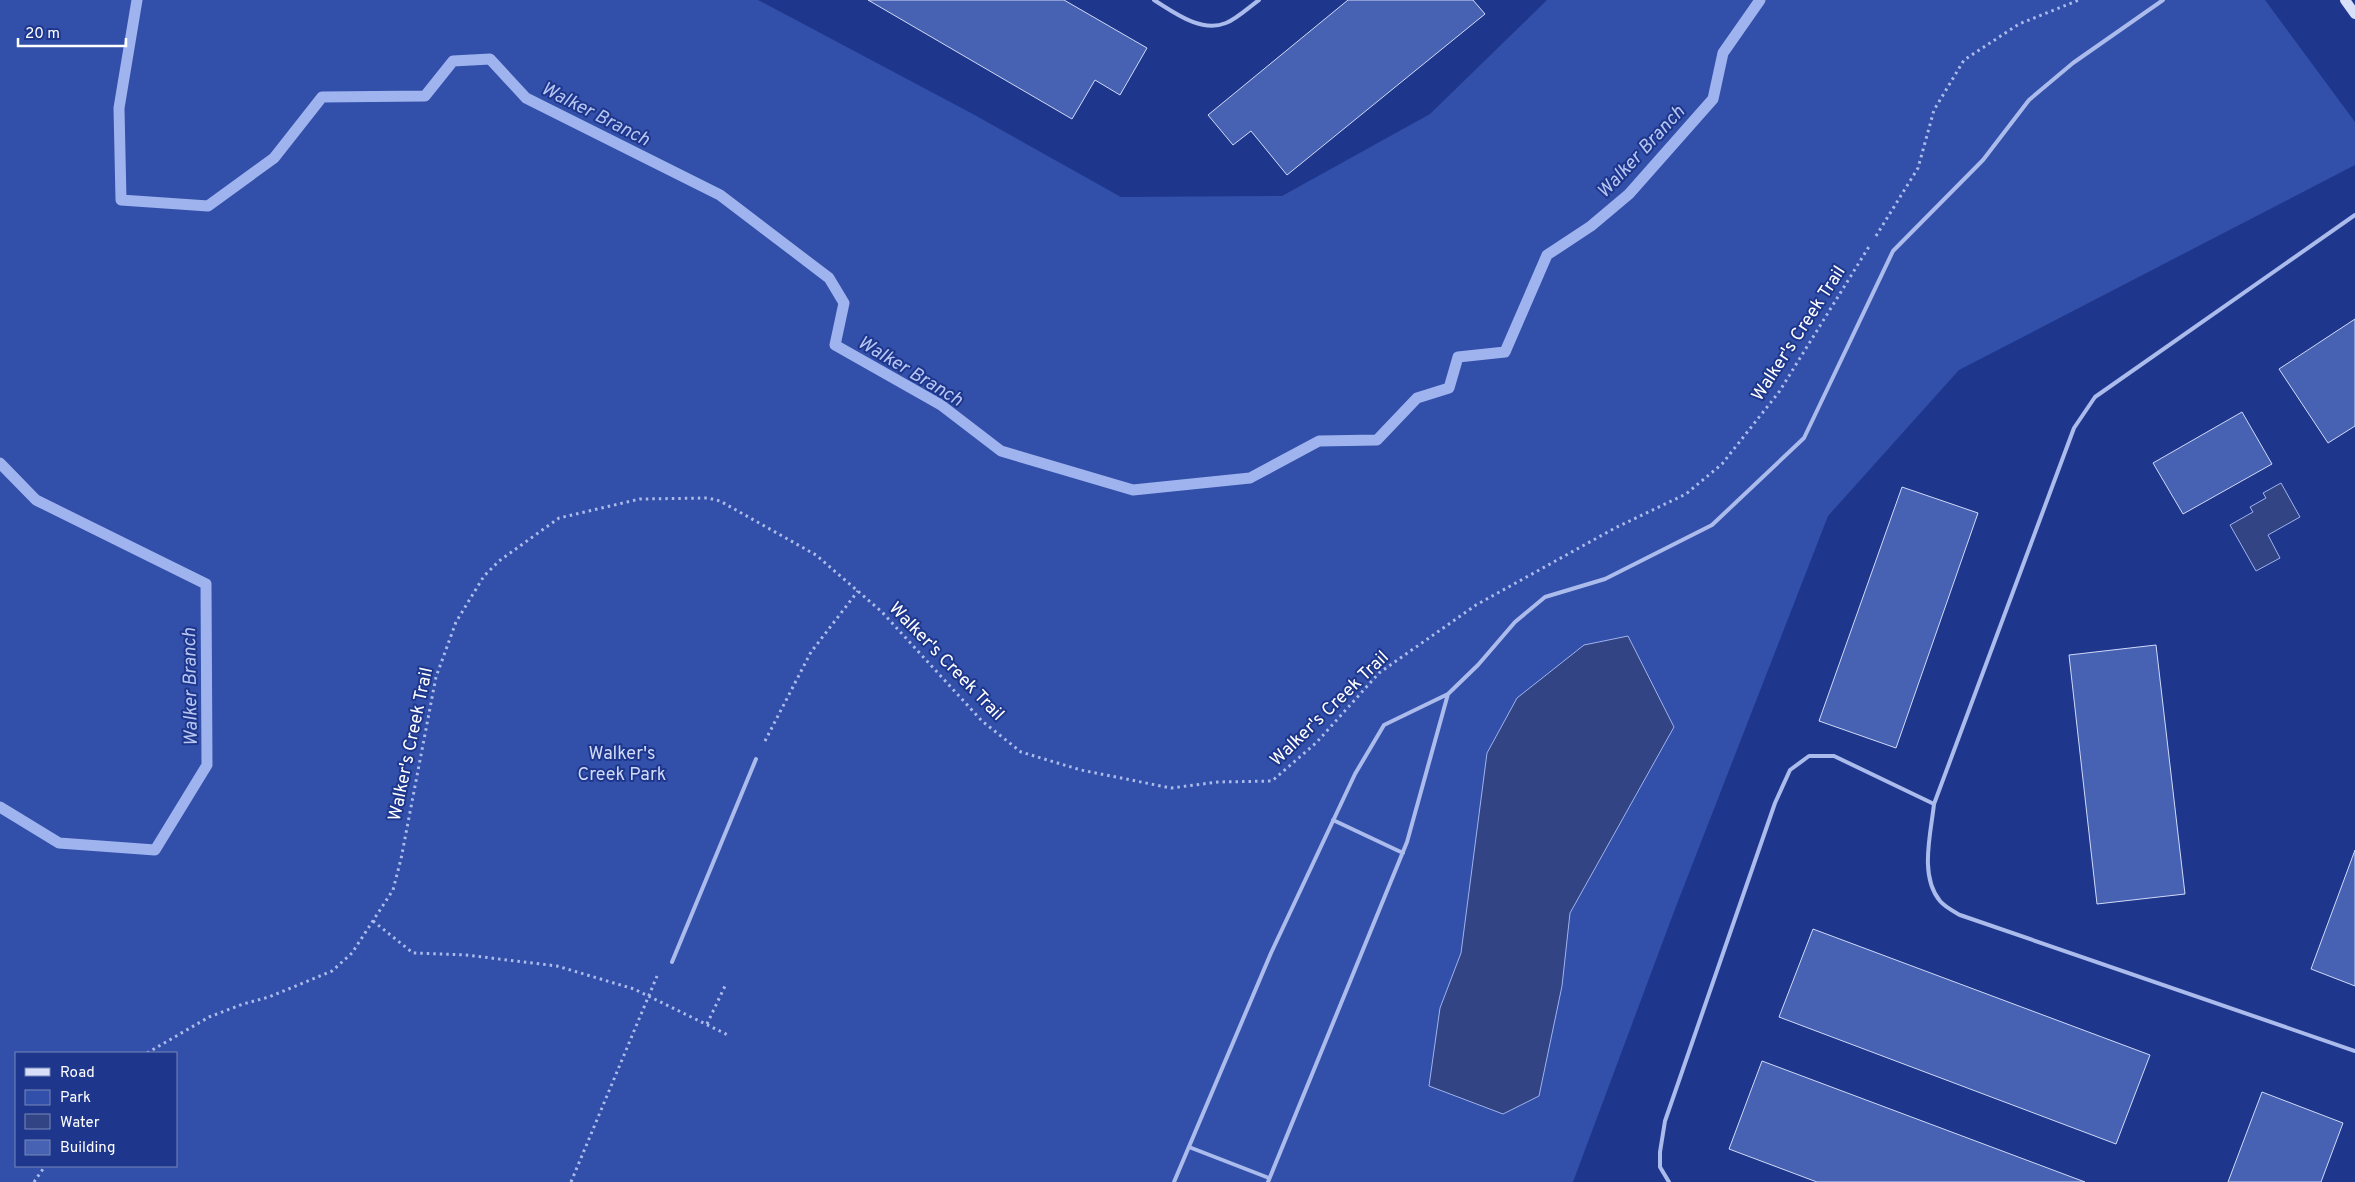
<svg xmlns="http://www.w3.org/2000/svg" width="2355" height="1182" font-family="Overpass,sans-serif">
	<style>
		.green { fill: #324fa9; fill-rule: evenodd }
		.water { fill: #324483; stroke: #9fb3ee }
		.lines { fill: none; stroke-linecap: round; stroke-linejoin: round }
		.stream { stroke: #9fb3ee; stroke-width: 11 }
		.building { fill: #4761b3; stroke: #d1daf9 }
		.path { stroke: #abbbec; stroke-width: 3; stroke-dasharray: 2.5 4; stroke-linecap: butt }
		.lane { stroke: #abbbec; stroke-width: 4 }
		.secondary { stroke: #d7dff9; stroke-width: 10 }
		.labels { text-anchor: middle; stroke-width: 4; stroke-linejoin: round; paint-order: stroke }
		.street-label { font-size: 18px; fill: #fff; stroke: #1e378c }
		.park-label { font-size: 18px; fill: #d1daf9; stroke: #1e378c }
		.water-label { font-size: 19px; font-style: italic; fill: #b7c6f3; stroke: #1e378c }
	</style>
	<rect width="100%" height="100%" fill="#1e378c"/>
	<path class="green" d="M0,0H758L971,113L1121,197L1282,196L1430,114L1547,0H2265L2355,122V165L1959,370L1828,516L1675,909L1573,1182H0ZM16,1053H176V1166H16Z"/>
	<path class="water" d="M2281,483L2300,517L2268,535L2280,558L2256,571L2230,525L2253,512L2250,507L2266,498L2263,493Z
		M1628,636L1674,727L1570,913L1562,986L1539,1096L1503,1114L1429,1086L1440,1008L1461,953L1487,753L1517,698L1584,645Z"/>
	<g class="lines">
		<path class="stream" d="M137,0L119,108L121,200L208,206L274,158L322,97L425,96L453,61L490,59L526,98L720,195L829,278L844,303L835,345L941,405L1001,451L1133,490L1250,478L1319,441L1377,440L1417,398L1449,388L1458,357L1505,352L1547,255L1591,226L1629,194L1713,99L1723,53L1760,0
			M0,463L36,500L206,584L207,765L155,850L59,843L0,807"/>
	</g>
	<path class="building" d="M868,0H1064L1147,48L1120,95L1095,80L1072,119Z
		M1348,0H1473L1485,14L1287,175L1251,131L1233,145L1208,115Z
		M2355,319V426L2328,443L2279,369Z
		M2242,412L2272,464L2183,514L2153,463Z
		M1902,487L1978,513L1896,748L1819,721Z
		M2156,645L2185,894L2097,904L2069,655Z
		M2355,850V986L2311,969Z
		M1813,929L2150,1055L2116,1144L1779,1017Z
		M1762,1061L2085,1182H1817L1729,1149Z
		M2262,1092L2343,1123L2321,1182H2228Z"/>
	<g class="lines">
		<path class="path" d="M1876,236L1918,168L1934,110L1964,60L2019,24L2079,0
			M765,741L811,652L858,591
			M373,921L413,953L466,955L557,966L634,989L730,1036
			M707,1024L725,986
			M147,1053L209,1017L243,1004L269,997L332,971L352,953L393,890L401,859L436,677L456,622L484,576L499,561L559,518L640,499L708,498L720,501L816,555L882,612L982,721L1021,752L1081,770L1171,788L1218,782L1272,781L1316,743L1379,673L1476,605L1615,528L1686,494L1722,464L1779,392L1870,245
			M34,1182L45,1166
			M571,1182L657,976"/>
		<path class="lane" d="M1154,0C1175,13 1201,33 1226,23C1238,18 1249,7 1259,0
			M2355,215L2095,397L2074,428L1934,804C1931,833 1919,876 1940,901C1945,907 1953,911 1960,915L2355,1051
			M1333,820L1403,853
			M672,962L756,759
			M1189,1147L1269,1178
			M1174,1182L1271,953L1355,774L1384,725L1448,694L1478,665L1515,622L1545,597L1605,579L1712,525L1804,438L1893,251L1983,160L2029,100L2073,63L2163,0
			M1268,1182L1407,842L1448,694
			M1669,1182L1660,1167V1152L1665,1121L1775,803L1790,770L1809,756H1834L1934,804"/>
		<path class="secondary" d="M2345,0L2355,14"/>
	</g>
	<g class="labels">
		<g class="street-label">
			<text transform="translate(1798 333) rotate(-57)" y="6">Walker's Creek Trail</text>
			<text transform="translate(947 661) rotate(46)" y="6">Walker's Creek Trail</text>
			<text transform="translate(1329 708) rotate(-44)" y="6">Walker's Creek Trail</text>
			<text transform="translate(410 744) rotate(-78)" y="6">Walker's Creek Trail</text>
		</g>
		<g class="park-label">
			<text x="622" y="759">Walker's<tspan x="622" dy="21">Creek Park</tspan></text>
		</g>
		<g class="water-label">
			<text transform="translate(596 113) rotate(27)" y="7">Walker Branch</text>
			<text transform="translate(1640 151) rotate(-47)" y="7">Walker Branch</text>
			<text transform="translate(911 370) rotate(31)" y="7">Walker Branch</text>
			<text transform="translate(189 687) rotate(-91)" y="7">Walker Branch</text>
		</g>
	</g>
	<rect x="15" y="1052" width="162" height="115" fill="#1e378c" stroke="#7887ba"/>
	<rect x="25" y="1068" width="25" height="8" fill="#d7dff9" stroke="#7887ba"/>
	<text x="60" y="1077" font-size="15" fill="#ffffff">Road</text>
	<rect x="25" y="1090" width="25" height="15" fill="#324fa9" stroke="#7887ba"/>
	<text x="60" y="1102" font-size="15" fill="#ffffff">Park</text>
	<rect x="25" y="1114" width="25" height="15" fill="#324483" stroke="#7887ba"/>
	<text x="60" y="1127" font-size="15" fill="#ffffff">Water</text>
	<rect x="25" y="1140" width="25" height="15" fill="#4761b3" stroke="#7887ba"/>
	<text x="60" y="1152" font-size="15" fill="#ffffff">Building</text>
	<path d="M18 38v8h108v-8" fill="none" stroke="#ffffff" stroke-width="2.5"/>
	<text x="25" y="38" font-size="15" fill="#ffffff" stroke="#1e378c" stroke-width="4" paint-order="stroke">20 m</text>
</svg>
